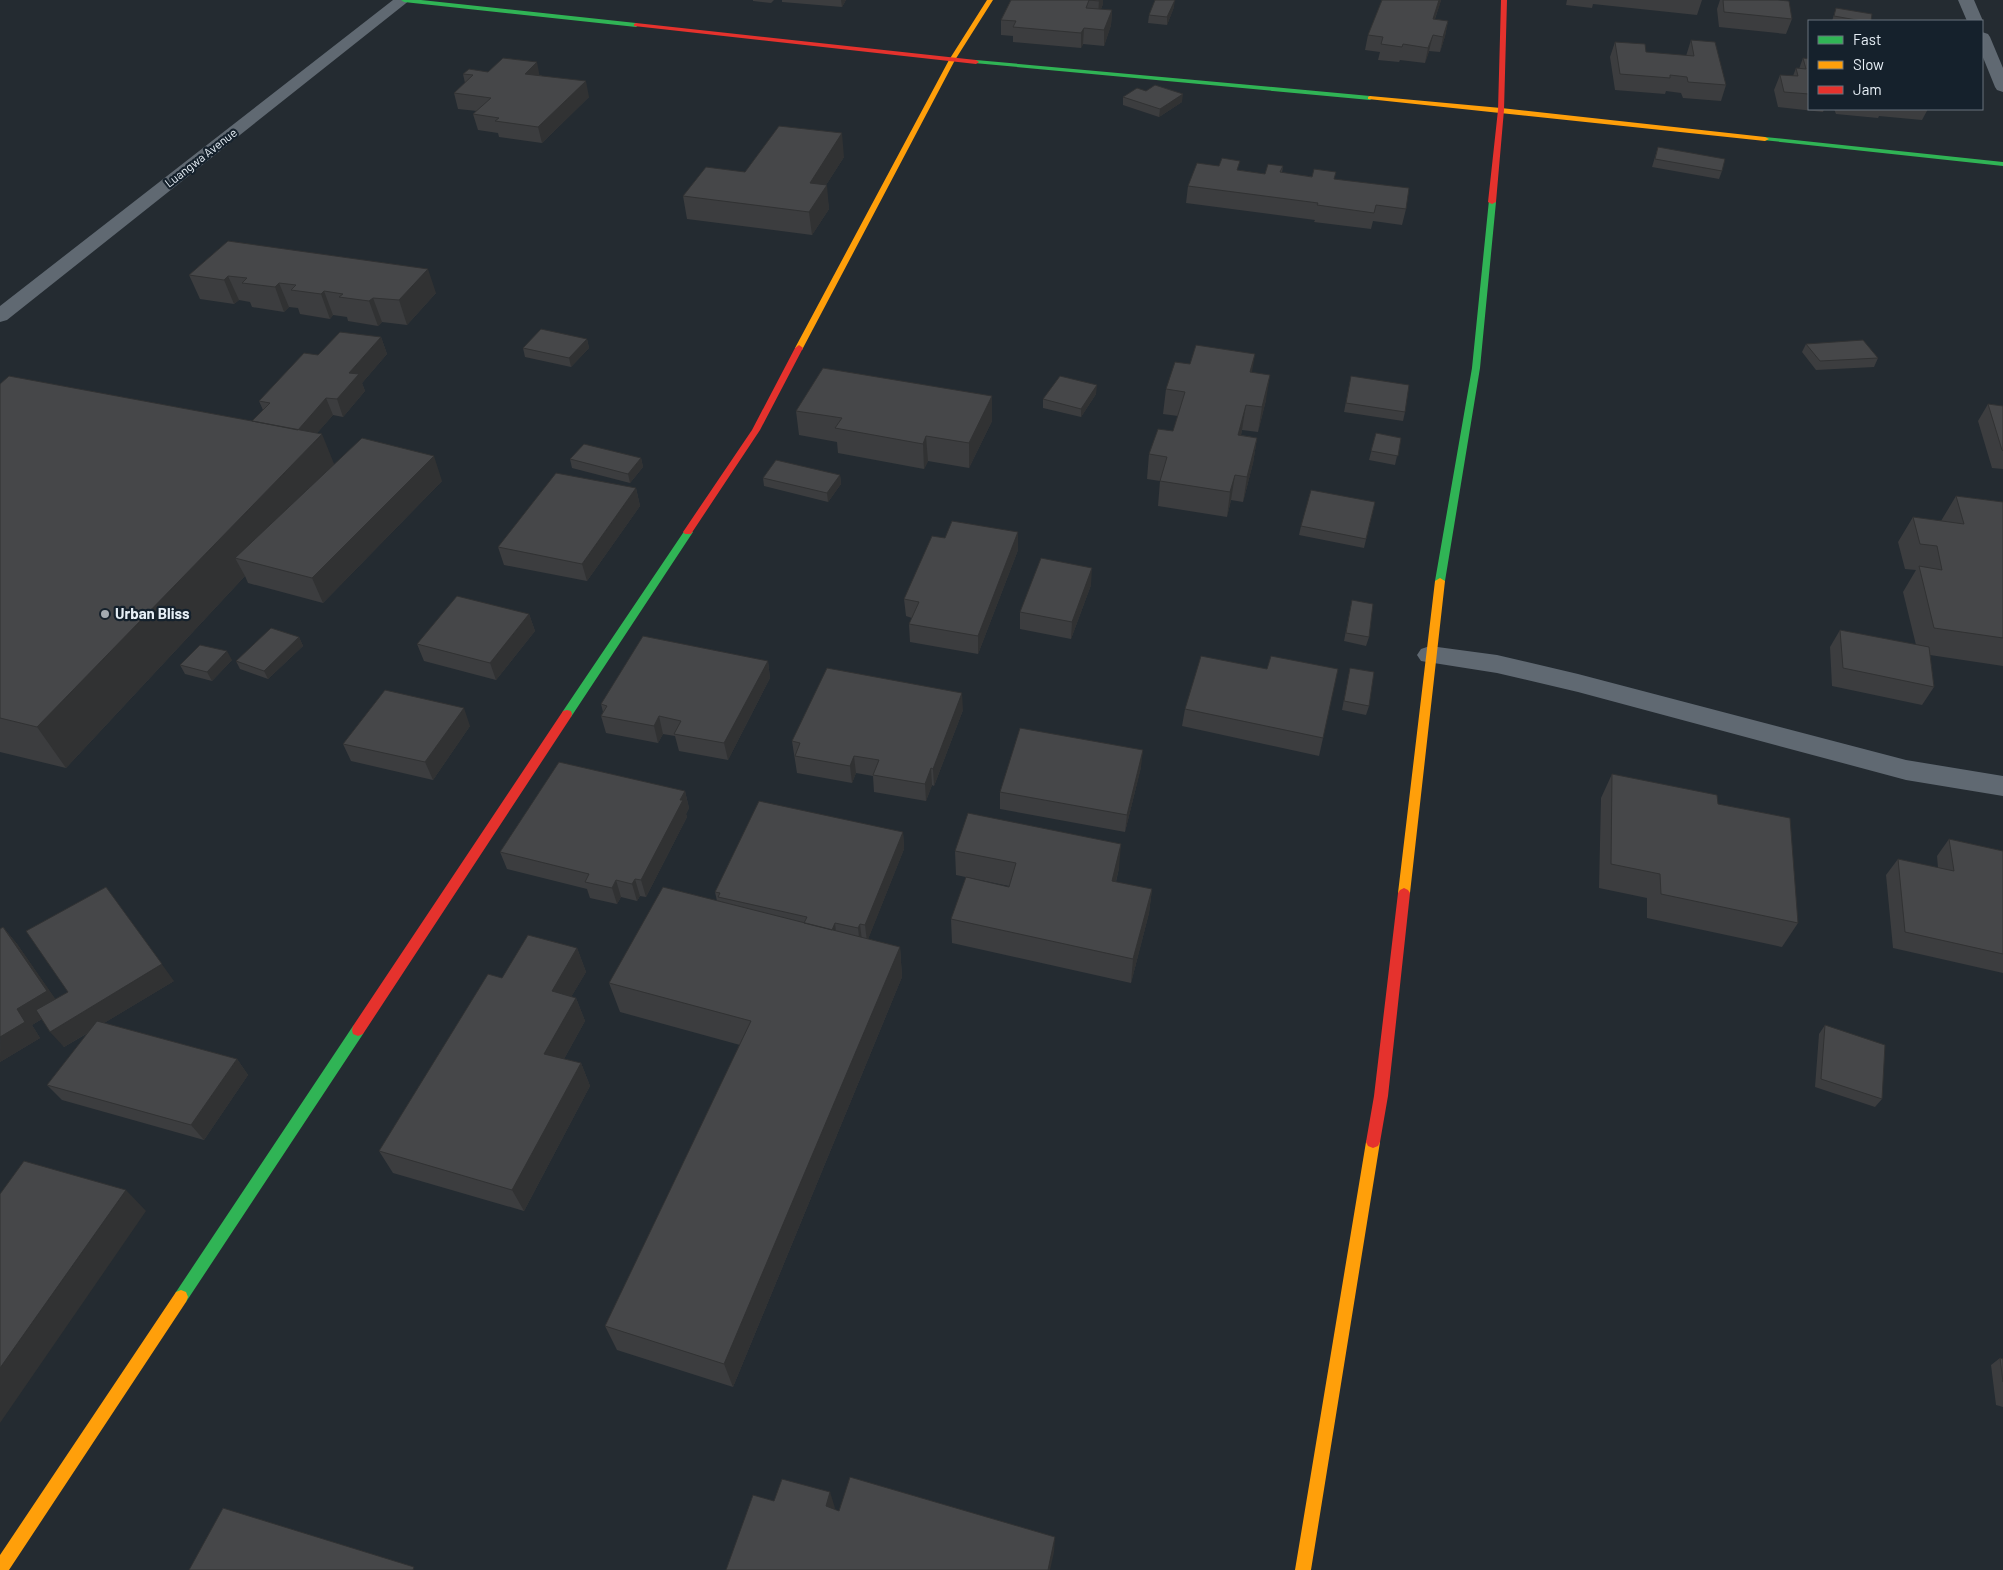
<svg xmlns="http://www.w3.org/2000/svg" width="2003" height="1570" font-family="Barlow,sans-serif">
	<style>
		.lines { fill: none; stroke-linecap: round; stroke-linejoin: round }
		.street { fill: #606972; fill-rule: evenodd }
		.fast { fill: #30b455; fill-rule: evenodd }
		.slow { fill: #ff9f0a; fill-rule: evenodd }
		.jam { fill: #e5322d; fill-rule: evenodd }
		.wall { fill: #3c3d3f }
		.shaded-wall { fill: #313233 }
		.building { fill: #464749; stroke: #313233 }
		.poi-dot { fill: #a3aab1; stroke: #15212c; stroke-width: 2 }
		.labels { text-anchor: middle; stroke-width: 4.5; stroke-linejoin: round; paint-order: stroke }
		.far-street-label { font-size: 12px; fill: #e7eff6; stroke: #15212c }
		.poi-label { font-size: 15px; font-weight: bold; fill: #e7eff6; stroke: #15212c; text-anchor: start }
	</style>
	<rect width="100%" height="100%" fill="#242b31"/>
	<g class="lines">
		<path class="street" d="M393,0H410L7,320L0,322V306Z
			M1958,0H1974L1983,21L1982,22L1967,21Z
			M1982,32L1988,34L1990,37L2003,68V92L1997,90L1995,87L1982,55Z
			M1430,646L1497,655L1578,674L1906,760L2003,776V796L1906,780L1578,692L1497,673L1421,661L1417,655L1421,649Z"/>
		<path class="fast" d="M401,0H421L636,23L639,25L636,27L404,2Z
			M976,60L1370,96L1373,98L1370,100L974,63L973,62Z
			M1765,137L2003,162V166L1763,140L1761,139Z
			M1489,200L1496,202L1480,368L1445,581L1440,584L1435,581L1472,368Z
			M688,529L693,532L571,717H563L562,714L563,711L685,530Z
			M358,1024L363,1026L364,1030L363,1034L186,1302L181,1304L176,1302L174,1297L176,1292L353,1026Z"/>
		<path class="slow" d="M987,0H993L955,60L803,348L802,350H796L795,348L949,60Z
			M1370,96L1501,108L1765,137L1769,139L1765,141L1368,99V97Z
			M1440,578L1445,581L1410,893L1408,896H1400L1398,893L1435,581Z
			M1373,1136L1378,1138L1380,1142L1311,1570H1295L1366,1142L1368,1138Z
			M181,1290L186,1292L188,1297L186,1302L9,1570H0V1555L176,1292Z"/>
		<path class="jam" d="M1501,0H1507L1504,110L1496,202L1492,204L1488,202L1498,110Z
			M636,23L976,60L979,62L976,64L634,26V24Z
			M799,345L803,348L760,430L691,534H685L683,532L752,430L795,348Z
			M567,710L571,711L572,714L571,717L363,1034L358,1036L353,1034L352,1030L353,1026L563,711Z
			M1404,888L1408,890L1410,893L1388,1096L1380,1142L1378,1146L1373,1148L1368,1146L1366,1142L1374,1096L1398,893L1400,890Z"/>
	</g>
	<path class="wall" d="M753,0H774L771,3L753,1Z
		M782,0H846L842,7L782,2Z
		M1011,0H1103V4L1101,9L1112,10L1111,25L1104,46L1083,44L1081,48L1013,42V36L1001,35V20Z
		M1382,0H1441L1435,19L1448,21L1445,36L1440,52L1429,51L1425,63L1400,60L1399,62L1378,60L1380,52L1365,50L1368,35Z
		M1567,0H1702L1697,15L1593,4L1592,8L1566,5Z
		M1720,0H1778L1792,19L1786,34L1719,27L1717,9Z
		M1174,7L1167,25L1148,23L1149,15Z
		M1836,8L1871,21H1832Z
		M1691,40L1726,85L1721,101L1683,98L1681,93L1666,91L1665,94L1615,90L1610,57L1615,42L1646,52L1686,56Z
		M1803,58L1809,59V109H1824L1823,112L1778,107L1774,90L1780,75L1793,76L1796,68L1799,69Z
		M488,72L540,75L589,97L542,143L499,137L498,133L478,130L473,114L477,111L458,109L454,93L465,83L463,74Z
		M1123,97L1182,102L1159,117L1123,105Z
		M1829,109H1928L1922,120L1879,116L1878,118L1836,114L1834,109Z
		M1658,147L1722,171L1719,179L1652,167Z
		M844,157L826,185L829,209L812,235L687,219L683,196L745,172Z
		M1283,166L1282,173L1335,179L1406,209L1402,225L1373,221L1371,229L1314,222L1315,220L1186,203L1188,186L1239,170L1265,174Z
		M228,241L436,293L407,325L382,322L378,326L348,321L347,317L333,315L330,319L300,314L298,308L289,307L284,312L252,307L250,302L239,300L234,304L200,299L189,275Z
		M381,337L387,354L362,383L365,391L343,417L333,415L317,433L334,465L442,481L323,603L248,583L245,576L66,768L0,752V384L252,421L263,410L259,401L318,355Z
		M587,339L589,348L571,367L525,357L523,348Z
		M1806,344L1878,358L1874,367L1816,370L1802,352Z
		M1252,372L1266,400L1258,432L1242,430L1241,435L1257,438L1253,463L1243,502L1231,500L1227,517L1158,506L1160,481L1147,479L1149,454L1173,431L1178,416L1163,414L1166,389Z
		M1351,376L1405,412L1403,421L1344,412Z
		M1096,394L1081,417L1043,408V399Z
		M992,396V421L969,468L928,461L924,469L838,453L837,442L799,435L796,411Z
		M1988,404L2003,406V469L1992,468L1978,421Z
		M1376,433L1401,438L1395,465L1369,460Z
		M641,458L643,467L630,483L572,468L570,459Z
		M840,475L841,484L828,502L764,486L763,478Z
		M636,488L640,506L587,581L504,565L498,547Z
		M1956,496L2003,502V666L1930,655L1934,687L1922,705L1832,686L1830,647L1840,630L1916,645L1903,592L1916,570L1905,569L1898,542L1913,517L1941,521Z
		M1375,502L1364,548L1299,535L1301,526Z
		M1018,532V550L978,654L910,642L909,624L912,618L906,616L904,599L945,538Z
		M1091,585L1071,639L1020,629V612Z
		M1352,600L1369,637L1366,646L1344,641Z
		M529,614L535,631L496,680L424,661L417,644Z
		M299,637L303,646L268,679L240,669L236,661Z
		M232,660L212,681L185,674L180,665Z
		M768,661L770,678L728,760L679,751L675,736L663,734L658,743L606,733L601,716L603,712L601,704Z
		M1350,668L1369,706L1366,715L1342,710Z
		M1267,669L1323,738L1319,756L1182,726L1185,709Z
		M963,710L934,786L932,785L926,801L874,792L873,776L856,773L852,783L797,773L792,741Z
		M470,726L433,780L351,761L343,744Z
		M1141,767L1125,832L1000,809V792Z
		M1612,774L1718,804L1798,923L1782,947L1647,918V898L1599,888L1601,798Z
		M685,791L689,808L686,814L687,817L646,897L640,896L637,901L621,897L617,904L590,898L587,889L507,869L500,852Z
		M903,832L904,849L868,939L900,947L902,977L733,1387L617,1350L605,1326L740,1045L620,1012L609,983L717,901L715,892Z
		M1949,839L2003,851V973L1893,948L1886,875L1898,859L1938,868L1937,856Z
		M955,851L1119,868L1116,882L1152,889L1149,913L1131,983L952,943L951,919L1009,886L956,875Z
		M3,927L17,944L55,999L174,981L104,1023L237,1059L248,1075L204,1140L62,1100L47,1085L88,1033L64,1047L42,1019L32,1025L40,1038L0,1062Z
		M577,948L586,972L571,997L576,998L585,1021L564,1059L581,1063L590,1086L524,1211L393,1173L379,1151L502,978Z
		M1825,1025L1882,1099L1875,1107L1815,1087L1819,1034Z
		M2000,1358L2003,1359V1407L1996,1405L1991,1365Z"/>
	<path class="shaded-wall" d="M841,0H846L842,7Z
		M1099,0H1103V4L1098,16Z
		M1175,0L1174,7L1167,25V17Z
		M1439,0H1441L1439,7L1429,34L1433,19Z
		M1112,10L1111,25L1104,46V30Z
		M1448,21L1445,36L1440,52L1443,37Z
		M1084,28L1083,44L1081,48V33Z
		M1433,35L1429,51L1425,63L1428,48Z
		M537,62L540,78L525,74Z
		M586,81L589,97L542,143L538,127Z
		M1183,94L1182,102L1159,117L1160,109Z
		M842,133L844,157L812,207L810,183Z
		M827,185L829,209L812,235L809,212Z
		M428,269L436,293L407,325L399,300Z
		M228,276L239,300L234,304L224,280Z
		M279,283L289,307L284,312L275,287Z
		M324,291L333,315L330,319L321,294Z
		M373,298L382,322L378,326L369,301Z
		M381,337L387,354L362,383L365,391L343,417L337,399L349,373Z
		M587,339L589,348L571,367L569,358Z
		M1255,354L1251,378L1250,372Z
		M1270,375L1266,400L1258,432L1262,407Z
		M1097,385L1096,394L1081,417V409Z
		M992,396V421L969,468V443Z
		M326,398L333,415L298,455L290,438Z
		M1246,405L1242,430L1234,460L1238,435Z
		M322,434L339,476L235,558L245,576L66,768L37,727Z
		M926,436L928,461L924,469L923,444Z
		M1257,438L1253,463L1243,502L1247,477Z
		M434,456L442,481L323,603L312,578Z
		M641,458L643,467L630,483L628,474Z
		M840,475L841,484L828,502L827,493Z
		M1235,475L1231,500L1227,517L1230,492Z
		M636,488L640,506L587,581L582,564Z
		M1018,532V550L978,654V636Z
		M1092,568L1091,585L1071,639L1072,622Z
		M529,614L535,631L496,680L490,663Z
		M299,637L303,646L268,679L264,671Z
		M227,651L232,660L212,681L207,672Z
		M768,661L770,678L728,760L724,743Z
		M962,693L963,710L934,786L933,769Z
		M464,708L470,726L433,780L425,762Z
		M659,716L663,734L658,743L654,726Z
		M1143,750L1141,767L1125,832L1127,815Z
		M854,756L856,773L852,783L850,766Z
		M931,768L932,785L926,801L925,784Z
		M685,791L689,808L686,814L687,817L646,897L641,880Z
		M903,832L904,849L867,942L865,925Z
		M1121,844L1119,868L1110,905L1112,881Z
		M635,879L640,896L637,901L632,884Z
		M616,880L621,897L617,904L612,888Z
		M106,887L174,981L64,1047L50,1032L162,964Z
		M1152,889L1149,913L1131,983L1133,959Z
		M835,923L837,940L830,936Z
		M860,924L862,941L860,945L858,928Z
		M3,927L17,944L61,1007L32,1025L40,1038L0,1062Z
		M900,947L902,977L733,1387L724,1364Z
		M577,948L586,972L561,1014L552,991Z
		M576,998L585,1021L554,1077L544,1054Z
		M237,1059L248,1075L204,1140L191,1125Z
		M581,1063L590,1086L524,1211L512,1190Z
		M126,1190L146,1211L0,1423V1368Z
		M830,1492L835,1508L830,1522L826,1506Z
		M1055,1537L1054,1552L1050,1570H1048Z"/>
	<path class="building" d="M1011,0H1099V1L1089,0L1086,8L1112,10L1104,30L1084,28L1081,33L1013,27L1016,21L1001,20Z
		M1155,0H1175L1167,17L1149,15Z
		M1382,0H1439L1433,19L1448,21L1443,37L1433,35L1428,48L1403,44L1402,47L1381,44L1383,37L1368,35Z
		M1723,0H1778L1789,1L1792,19L1724,12Z
		M1836,8L1872,14L1871,21H1862L1834,16Z
		M1691,40L1715,42L1726,85L1688,82L1687,77L1670,75V78L1620,74L1615,42L1645,44L1646,52L1694,56Z
		M503,58L537,62L525,74L586,81L538,127L495,121L499,118L473,114L491,98L454,93L473,75L463,74L469,69L488,72Z
		M1803,58L1809,59V94L1784,92L1780,75L1798,76L1796,68L1806,69Z
		M1155,85L1183,94L1160,109L1123,97L1137,88L1146,91Z
		M779,126L842,133L810,183L827,185L809,212L683,196L706,167L745,172Z
		M1658,147L1725,159L1722,171L1655,159Z
		M1222,158L1240,161L1237,170L1265,174L1268,164L1283,166L1280,172L1312,177L1314,169L1336,172L1334,179L1409,188L1406,209L1376,205L1374,213L1317,205L1318,203L1188,186L1197,163L1219,166Z
		M228,241L428,269L399,300L373,298L369,301L339,297L343,294L324,291L321,294L291,290L296,285L279,283L275,287L242,283L247,278L228,276L224,280L189,275Z
		M541,329L587,339L569,358L523,348Z
		M340,332L381,337L349,373L359,374L337,399L326,398L298,430L252,421L270,403L259,401L304,353L318,355Z
		M1863,340L1878,358L1820,361L1806,344Z
		M1196,345L1255,354L1250,372L1270,375L1262,407L1246,405L1238,435L1257,438L1247,477L1235,475L1230,492L1160,481L1167,457L1149,454L1158,429L1173,431L1185,392L1166,389L1175,362L1190,364Z
		M823,368L992,396L969,443L926,436L923,444L835,428L842,418L796,411Z
		M9,376L322,434L37,727L0,718V384Z
		M1060,376L1097,385L1081,409L1043,399Z
		M1351,376L1409,385L1405,412L1346,403Z
		M1988,404L2003,406V451L2002,450Z
		M1376,433L1401,438L1398,456L1371,451Z
		M362,438L434,456L312,578L235,558Z
		M584,444L641,458L628,474L570,459Z
		M776,460L840,475L827,493L763,478Z
		M556,473L636,488L582,564L498,547Z
		M1311,490L1375,502L1366,539L1301,526Z
		M1956,496L2003,502V638L1934,628L1919,566L1942,570L1937,546L1920,544L1913,517L1964,524Z
		M952,521L1018,532L978,636L909,624L919,602L904,599L932,536L945,538Z
		M1041,558L1092,568L1072,622L1020,612Z
		M457,596L529,614L490,663L417,644Z
		M1352,600L1373,604L1369,637L1346,633Z
		M271,628L299,637L264,671L236,661Z
		M1840,630L1929,647L1934,687L1843,668Z
		M643,636L768,661L724,743L674,734L681,721L659,716L654,726L601,716L607,706L601,704Z
		M200,645L227,651L207,672L180,665Z
		M1201,656L1267,669L1271,656L1338,669L1323,738L1185,709Z
		M827,668L962,693L933,769L931,768L925,784L873,775L879,760L854,756L850,766L795,756L800,743L792,741Z
		M1350,668L1374,672L1369,706L1344,701Z
		M385,690L464,708L425,762L343,744Z
		M1020,728L1143,750L1127,815L1000,792Z
		M559,762L685,791L680,800H683L641,880L635,879L632,884L616,880L612,888L585,882L589,874L500,852Z
		M1612,774L1717,795L1718,804L1790,818L1798,923L1661,894L1660,874L1611,864Z
		M759,801L903,832L865,925L860,924L858,928L835,923L832,930L804,923L807,917L718,897L720,893L715,892Z
		M968,813L1121,844L1112,881L1152,889L1133,959L951,919L966,877L1009,887L1016,863L955,851Z
		M1949,839L2003,851V954L1905,932L1898,859L1954,871Z
		M106,887L162,964L50,1032L36,1010L68,992L26,931Z
		M663,887L900,947L724,1364L605,1326L751,1021L609,983Z
		M3,927L47,991L17,1009L25,1022L0,1037V929Z
		M528,935L577,948L552,991L576,998L544,1054L581,1063L512,1190L379,1151L488,974L502,978Z
		M97,1021L237,1059L191,1125L47,1085Z
		M1825,1025L1885,1045L1882,1099L1821,1079Z
		M24,1161L126,1190L0,1368V1194Z
		M2000,1358L2003,1359V1382Z
		M850,1477L1055,1537L1048,1570H726L753,1495L774,1501L782,1479L830,1492L826,1506L839,1511Z
		M223,1508L414,1567L413,1570H189Z"/>
	<circle class="poi-dot" cx="105" cy="614" r="5"/>
	<g class="labels">
		<g class="far-street-label">
			<text transform="translate(201 158) rotate(-38)" y="4">Luangwa Avenue</text>
		</g>
		<g class="poi-label">
			<text x="115" y="619">Urban Bliss</text>
		</g>
	</g>
	<rect x="1808" y="20" width="175" height="90" fill="#15212c" stroke="#69737d"/>
	<rect x="1818" y="36" width="25" height="8" fill="#30b455" stroke="#69737d"/>
	<text x="1853" y="45" font-size="15" fill="#e7eff6">Fast</text>
	<rect x="1818" y="61" width="25" height="8" fill="#ff9f0a" stroke="#69737d"/>
	<text x="1853" y="70" font-size="15" fill="#e7eff6">Slow</text>
	<rect x="1818" y="86" width="25" height="8" fill="#e5322d" stroke="#69737d"/>
	<text x="1853" y="95" font-size="15" fill="#e7eff6">Jam</text>
</svg>
